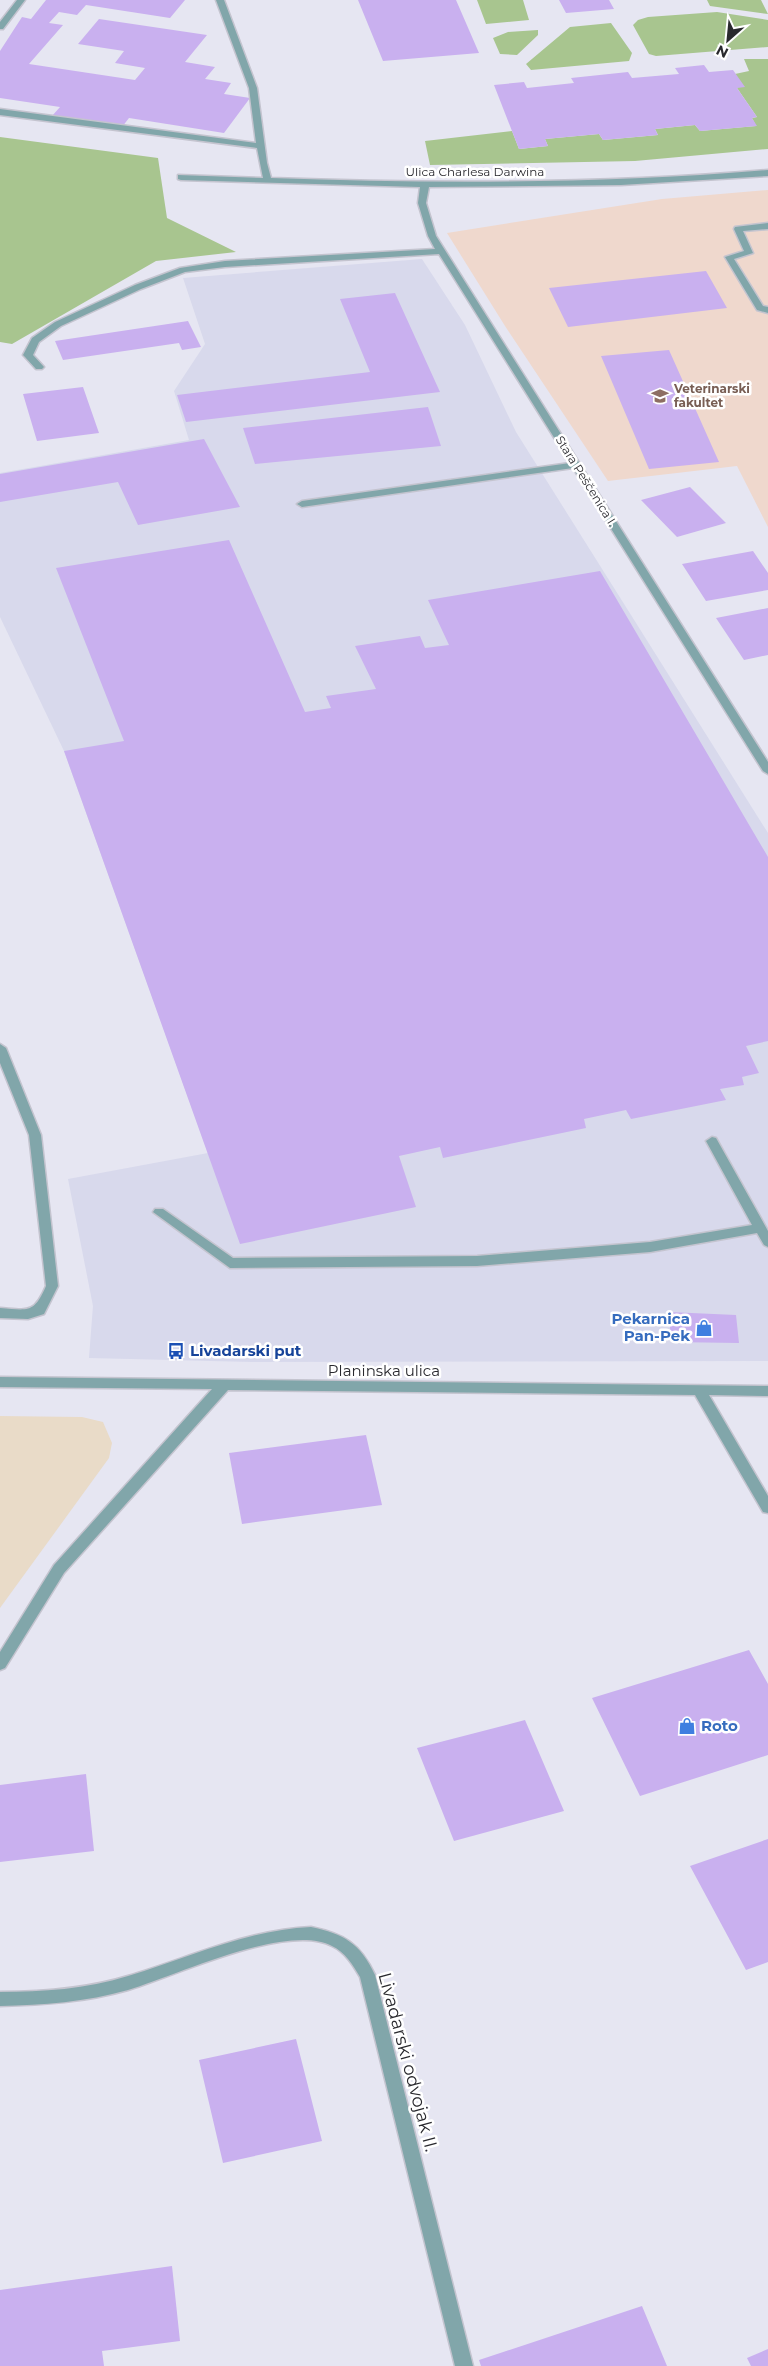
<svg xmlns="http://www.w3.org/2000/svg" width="768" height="2366" font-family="Montserrat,sans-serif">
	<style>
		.commercial { fill: #e9dbc8 }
		.built { fill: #d8d9ec }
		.education { fill: #efd8cd }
		.green { fill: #a8c58f }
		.building { fill: #c9b0ef }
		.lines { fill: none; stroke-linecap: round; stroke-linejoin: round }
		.minor-casing { stroke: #c4c4cf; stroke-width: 3 }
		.minor { fill: #81a6aa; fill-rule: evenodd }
		.labels { text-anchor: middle; stroke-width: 5; stroke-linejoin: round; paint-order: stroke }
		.far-street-label { font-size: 12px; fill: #29292e; stroke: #fff }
		.far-education-label { font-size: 12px; font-weight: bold; fill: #785e54; stroke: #fff; text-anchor: start }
		.shop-label { font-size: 15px; font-weight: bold; fill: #366cbe; stroke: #fff; text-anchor: end }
		.transit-label { font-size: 15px; font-weight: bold; fill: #164399; stroke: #fff; text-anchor: start }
		.street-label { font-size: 15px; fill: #29292e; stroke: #fff }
		.near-street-label { font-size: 18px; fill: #29292e; stroke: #fff }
	</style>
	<rect width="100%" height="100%" fill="#e6e6f2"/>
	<path class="commercial" d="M0,1416L82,1417L103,1422L112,1443L109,1458L0,1608Z"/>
	<path class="built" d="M422,259L465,325L516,432L768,833V1361L252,1362L89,1358L93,1306L68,1179L208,1153L64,751L0,617V473L189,440L174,391L205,344L183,278Z"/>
	<path class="education" d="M768,190V527L737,466L608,481L505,326L447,233L662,199Z"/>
	<path class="green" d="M477,0H523L529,20L486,24Z
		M707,0H761L768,14L710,6Z
		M717,12L768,20V47L656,56L649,54L633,25L638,20L648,17Z
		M611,23L632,53L629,61L531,70L526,64L570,27Z
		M538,30V35L517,55L500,54L493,38L508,32Z
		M744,59H768V149L635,161L430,165L425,141L512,131L519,149L548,146L545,139L599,134L603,140L658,135L655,129L695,125L700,131L756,126L752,118L757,117L737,88L735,74L749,71Z
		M0,137L158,158L167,218L236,252L156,261L12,344L0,342Z"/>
	<path class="building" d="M46,0H185L170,18L86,5L77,15L59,12L49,23L63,25L29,64L135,80L145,68L115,63L124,51L78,44L99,19L207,35L185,62L215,67L205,79L231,83L224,94L250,98L224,133L129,118L122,127L52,116L60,107L0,98V51L22,17L31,19Z
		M358,0H456L479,53L383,61Z
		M559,0H609L614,9L566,13Z
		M704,65L709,72L733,70L745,87L737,88L757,117L752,118L757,126L700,131L695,125L655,129L658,135L603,140L599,134L545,139L548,146L519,149L494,85L524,82L527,88L574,83L571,78L628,72L632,78L679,74L675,68Z
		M706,271L727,308L568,327L549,288Z
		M395,293L440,392L186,422L177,395L370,372L340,299Z
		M188,321L201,347L182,350L179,343L63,360L55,341Z
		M669,350L719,462L649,469L601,356Z
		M83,387L99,433L37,441L23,394Z
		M428,407L441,446L255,464L243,428Z
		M204,439L240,507L138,525L118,482L0,502V474Z
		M690,487L726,523L677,537L641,500Z
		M229,540L305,712L331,708L326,696L376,689L355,646L420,636L425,648L449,645L428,600L600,571L768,857V1041L746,1046L759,1073L742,1077L744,1085L720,1089L726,1100L631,1119L626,1110L584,1119L586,1128L443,1158L440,1147L399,1156L416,1207L240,1244L64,751L124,741L56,568Z
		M753,551L768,573V590L706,601L682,564Z
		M768,608V655L744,660L716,618Z
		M669,1312L736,1315L739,1343L671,1342Z
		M366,1435L382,1505L242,1524L229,1453Z
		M749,1650L768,1684V1755L640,1796L592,1698Z
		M525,1720L564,1811L454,1841L417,1748Z
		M86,1774L94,1851L0,1862V1785Z
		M768,1839V1962L746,1970L690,1866Z
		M296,2039L322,2141L223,2163L199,2060Z
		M172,2266L180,2341L102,2351L104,2366H0V2290Z
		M642,2306L667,2366H481L479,2360Z
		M768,2349V2366H751L747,2358Z"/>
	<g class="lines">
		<g class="minor-casing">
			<path id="minor" d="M17,0H25L3,29H0V22Z
				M216,0H224L257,88L267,163L271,178C437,184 602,184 768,170V176L621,185L429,187L426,203L436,236L768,762V774L763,771L573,468L302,507L297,504L302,501L570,463L439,254L225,267L185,272L141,289L61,326L39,342L33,355L44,367L42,369H36L25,357L23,355L32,338L55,322L135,285L180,268L225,261L435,249L428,236L418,203L420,187L181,180L178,179V175L263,178L257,148L0,115V109L256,143L249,88Z
				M768,223V229L743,231L753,253L734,259L763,306L768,307V313L757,310L725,257L744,251L734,229L735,227Z
				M0,1044L6,1048L41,1135L58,1286L44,1314L28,1319L0,1318V1308C28,1310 34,1314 46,1286L29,1135L0,1063Z
				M712,1137L716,1138L768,1231V1247L764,1245L757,1233L650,1252L477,1266L230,1268L153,1212L155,1209H163L233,1258L477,1256L650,1242L752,1225L706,1141Z
				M0,1377L768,1386V1396L709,1395L768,1496V1513L763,1512L695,1395L228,1390L64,1573L5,1668L0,1670V1652L54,1565L212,1389L0,1387Z
				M311,1927C344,1934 360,1943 375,1975L473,2366H455L360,1977C353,1965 345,1952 332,1946C288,1922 175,1976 128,1990C86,2002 43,2005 0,2006V1992C43,1992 86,1989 128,1976C189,1958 246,1930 311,1927Z"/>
		</g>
		<use href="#minor" class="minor"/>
	</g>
	<defs>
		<g id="university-bare" transform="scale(1.35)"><path d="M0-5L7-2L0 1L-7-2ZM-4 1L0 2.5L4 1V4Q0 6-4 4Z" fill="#8d6e63" stroke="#fff" stroke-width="2.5" paint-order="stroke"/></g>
		<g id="shop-bare" transform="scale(1.35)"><path d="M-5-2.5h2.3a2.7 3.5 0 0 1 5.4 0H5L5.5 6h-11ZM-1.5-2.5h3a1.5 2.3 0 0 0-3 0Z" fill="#3f7fe0" stroke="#fff" stroke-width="2.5" paint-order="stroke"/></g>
		<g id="bus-bare" transform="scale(1.35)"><path d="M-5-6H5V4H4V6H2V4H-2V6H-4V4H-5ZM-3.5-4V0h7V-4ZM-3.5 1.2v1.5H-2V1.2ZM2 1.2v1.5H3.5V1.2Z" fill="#1a4fb4" stroke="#fff" stroke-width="2.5" paint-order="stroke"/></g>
	</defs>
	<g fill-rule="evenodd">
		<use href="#university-bare" x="660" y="396"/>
		<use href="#shop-bare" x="704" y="1328"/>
		<use href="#bus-bare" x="176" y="1351"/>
		<use href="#shop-bare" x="687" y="1726"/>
	</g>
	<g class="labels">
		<g class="far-street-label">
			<text x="475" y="176">Ulica Charlesa Darwina</text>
			<text transform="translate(586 481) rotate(58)" y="4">Stara Peščenica I.</text>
		</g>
		<g class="far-education-label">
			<text x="674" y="393">Veterinarski<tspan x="674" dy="14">fakultet</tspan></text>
		</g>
		<g class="shop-label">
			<text x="690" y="1324">Pekarnica<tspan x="690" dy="17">Pan-Pek</tspan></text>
			<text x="701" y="1731" text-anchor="start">Roto</text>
		</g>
		<g class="transit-label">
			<text x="190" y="1356">Livadarski put</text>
		</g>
		<g class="street-label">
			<text x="384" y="1376">Planinska ulica</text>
		</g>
		<g class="near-street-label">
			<text transform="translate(408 2062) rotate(75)" y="6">Livadarski odvojak II.</text>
		</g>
	</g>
	<g transform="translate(728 40) rotate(207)" stroke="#ffffff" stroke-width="4" paint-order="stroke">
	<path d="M0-4L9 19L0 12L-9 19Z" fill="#29292e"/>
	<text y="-8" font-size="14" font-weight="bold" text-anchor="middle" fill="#29292e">N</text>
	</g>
</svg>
